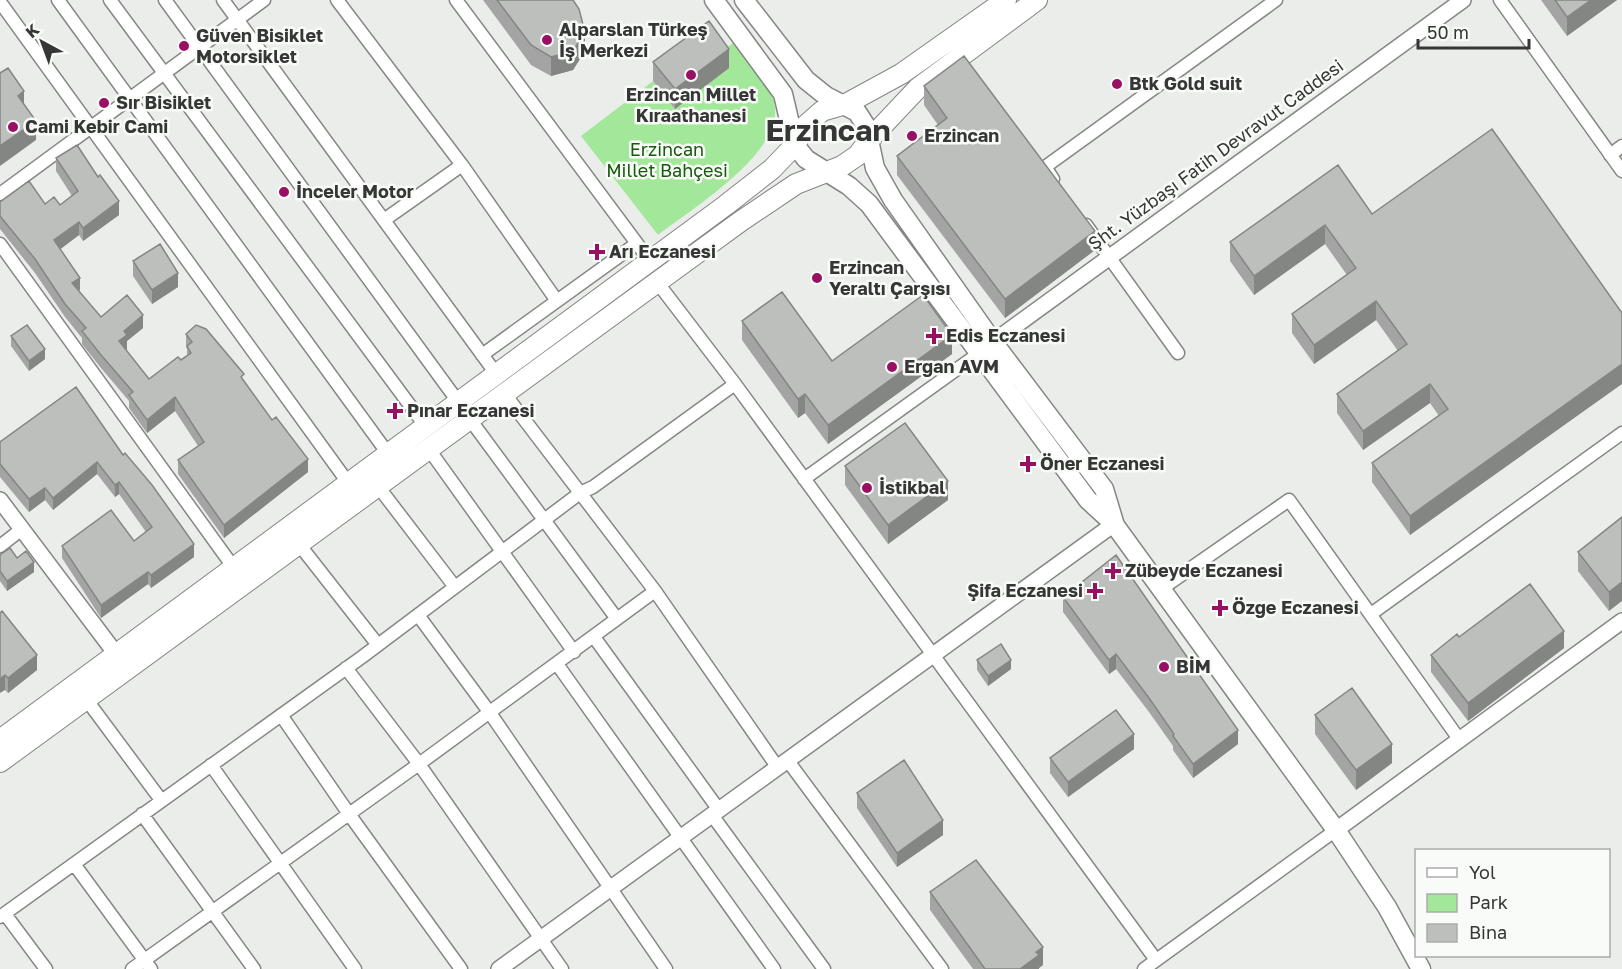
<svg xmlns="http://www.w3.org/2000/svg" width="1622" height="969" font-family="'Golos Text',sans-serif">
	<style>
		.green { fill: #a3e79a }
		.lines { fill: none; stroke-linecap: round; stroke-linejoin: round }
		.minor-casing { stroke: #858784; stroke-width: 15 }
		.tertiary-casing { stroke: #858784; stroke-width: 18 }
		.secondary-casing { stroke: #858784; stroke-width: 21 }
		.primary-casing { stroke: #858784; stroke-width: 22 }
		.minor { stroke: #fff; stroke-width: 12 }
		.tertiary { stroke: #fff; stroke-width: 15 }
		.secondary { stroke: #fff; stroke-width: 18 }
		.primary { stroke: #fff; stroke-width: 20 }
		.wall { fill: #a3a4a3 }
		.shaded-wall { fill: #848684 }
		.building { fill: #bdbfbd; stroke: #848684; stroke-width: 1.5 }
		.poi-dot { fill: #990f62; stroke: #f8fbf8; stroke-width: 2 }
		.labels { text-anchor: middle; stroke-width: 5; stroke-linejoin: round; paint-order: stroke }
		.poi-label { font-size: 18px; font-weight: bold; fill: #353635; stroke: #f8fbf8; text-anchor: start }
		.park-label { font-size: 18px; fill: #165a0c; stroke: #f8fbf8 }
		.street-label { font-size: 18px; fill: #353635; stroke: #f8fbf8 }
		.town-label { font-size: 30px; font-weight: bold; fill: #353635; stroke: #f8fbf8 }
	</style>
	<rect width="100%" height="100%" fill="#ebedeb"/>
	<path class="green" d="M734,42C745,57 767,82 773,99C791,149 691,209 658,235L581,136L653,81L675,108L719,54Z"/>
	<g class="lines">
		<g class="minor-casing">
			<path id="minor" d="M58,0L389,455
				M110,0L426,427
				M165,0L459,403
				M223,0L497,375
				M337,0L462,165L557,301
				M456,0L650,261
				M1500,0L1622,171
				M0,2L349,484
				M1610,155L1622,146
				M1053,179L1045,167L1276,0
				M0,194L264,0
				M384,220L462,165
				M1086,225L1178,353
				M0,244L234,568
				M657,282L735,384L1156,960
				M482,355L636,244
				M504,393L655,591L778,768
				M469,418L617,619
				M428,448L574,652
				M804,479L978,354
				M377,485L455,587
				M298,543L378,645
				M0,546L22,529
				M1161,589L1289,500L1459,739
				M1371,614L1622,433
				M418,615L490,713L666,969
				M594,637L719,810
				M557,664L774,969
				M346,668L419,764L562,969
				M86,699L161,800
				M281,715L349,814L461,969
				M788,761L942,969
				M211,765L355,969
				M142,814L254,969
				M712,815L824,969
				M74,864L151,969
				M5,914L46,969
				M0,917L362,657L580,493L593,487L735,384
				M132,969L419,764L655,591
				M1144,969L1336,830"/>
		</g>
		<g class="tertiary-casing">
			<path id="tertiary" d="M993,342L1463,0
				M0,500L116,654
				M1336,830L1622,621
				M499,969L1114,524"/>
		</g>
		<g class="secondary-casing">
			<path id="secondary" d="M714,0L783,94L795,145L806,159L849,186L869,204L1088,500L1114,524L1336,830L1387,907L1421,969
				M744,0L806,80L826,96L857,112L866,126L875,168L893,200L993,342L1104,489L1114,522"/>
		</g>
		<g class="primary-casing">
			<path id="primary" d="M0,740L726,205L772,169L795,145L805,126L822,111L846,104L901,74L1006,0
				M0,762L741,221L796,184L842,166L858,155L869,140L918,88L1037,0"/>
		</g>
		<use href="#minor" class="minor"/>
		<use href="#tertiary" class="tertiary"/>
		<use href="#secondary" class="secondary"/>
		<use href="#primary" class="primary"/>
	</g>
	<path class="wall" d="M483,0H573L585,51L573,70L551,76L531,65Z
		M1541,0H1617L1567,36Z
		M653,62L729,68L675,109L653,81Z
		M924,86L1095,250L1005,318L897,175V156L938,125L924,105Z
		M56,158L119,215L83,241L79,235L60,249L79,291L101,317L143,328L127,341V349L126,350L149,379L187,355V349L186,347V334L244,382L308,472L224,538L178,474V460L198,446L175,411L147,433L129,408V401L101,368L82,344V338L65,317L35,273L0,229V202L60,205L72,196L56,171Z
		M1372,214L1622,313L1410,535L1372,482V463L1439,416L1430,403L1363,450L1337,413V394L1398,351L1376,320L1314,364L1292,333V314L1347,275L1325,244L1254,295L1230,261V242Z
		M133,261L178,287L152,304L133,276Z
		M742,321L832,361L952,354L828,444L805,413L798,418L742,340Z
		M11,336L45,359L29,371L11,346Z
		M76,387L194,557L151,588L148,584L101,618L62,558V546L134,541L146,532L119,494L115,497L97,474L53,510L45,500L29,512L0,477V442Z
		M845,466L948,500L888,544L845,485Z
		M1622,517L1609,611L1578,571V552Z
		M0,555L17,558L34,572L7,591L0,581Z
		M1063,597L1238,744L1193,778L1173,750V746L1149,712L1116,669L1109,674L1063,612Z
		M0,613L37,670L8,693L5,690Z
		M1459,637L1564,648L1468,721L1431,672V655Z
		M977,660L1011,669L988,686L977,670Z
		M1315,715L1392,763L1356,790L1315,734Z
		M1134,749L1068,797L1050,773V758Z
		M857,793L943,835L897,867L857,808Z
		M930,892L1043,965L1039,968V969H973L930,910Z"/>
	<path class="shaded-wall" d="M1591,0H1617L1567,36V17Z
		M585,32V51L573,70L551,76V57Z
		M729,49V68L675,109V89Z
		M24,91V110L18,96Z
		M36,121V140L0,166V146Z
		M119,201V215L83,241V228Z
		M79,222V235L54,254V240Z
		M1325,225V244L1254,295V276Z
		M1095,231V250L1005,318V299Z
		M178,273V287L152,304V290Z
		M80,278V291L72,283Z
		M1376,301V320L1314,364V345Z
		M143,315V328L127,341V349L119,355V341L124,331Z
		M952,335V354L828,444V425Z
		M45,349V359L29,371V361Z
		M1622,364V384L1410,535V516Z
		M1430,384V403L1363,450V431Z
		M805,394V413L798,418V399Z
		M175,397V411L147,433V420Z
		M308,459V472L224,538V525Z
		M97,462V474L53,510V498Z
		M948,481V500L888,544V525Z
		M119,482V494L115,497V485Z
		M45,488V500L29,512V499Z
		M194,544V557L151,588V575Z
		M34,562V572L7,591V581Z
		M148,572V584L101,618V605Z
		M1622,582V601L1609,611V592Z
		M1564,631V648L1468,721V703Z
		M1116,654V669L1109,674V660Z
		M37,655V670L8,693V678Z
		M1011,660V669L988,686V676Z
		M5,675V690L0,693V679Z
		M1238,730V744L1193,778V764Z
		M1134,734V749L1068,797V782Z
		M1392,744V763L1356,790V770Z
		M943,820V835L897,867V853Z
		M1043,947V965L1039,968V969H1020L1036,952Z"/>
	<path class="building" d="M497,0H573L579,9L585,32L573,51L551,57L531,45Z
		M1555,0H1591L1567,17Z
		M709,21L729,49L675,89L653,62Z
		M964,56L1095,231L1005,299L897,156L947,118L924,86Z
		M8,68L24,91L18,96L36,121L0,146V73Z
		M1492,129L1622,313V364L1410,516L1372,463L1448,409L1430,384L1363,431L1337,394L1407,344L1376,301L1314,345L1292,314L1356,268L1325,225L1254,276L1230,242L1338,165L1372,214Z
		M77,145L98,177L100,175L119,201L83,228L79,222L54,240L80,278L72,283L101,317L127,295L143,315L124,331L127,335L119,341L149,379L178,357L181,360L191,353L187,346L192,342L186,334L196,325L206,329L244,374L241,377L272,420L276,417L308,459L224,525L178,460L204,442L175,397L147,420L129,395L133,392L101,355L82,331L86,328L65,304L35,259L0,216V202L29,181L45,204L54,197L60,205L78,191L56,158Z
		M160,244L178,273L152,290L133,261Z
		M782,292L832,361L923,295L952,335L828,425L805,394L798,399L742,321Z
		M27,325L45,349L29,361L11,336Z
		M76,387L123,455L125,453L152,485L194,544L151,575L148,572L101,605L62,546L111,510L134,541L152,527L119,482L115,485L97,462L53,498L45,488L29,499L0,464V442Z
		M905,423L948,481L888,525L845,466Z
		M1622,517V582L1609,592L1578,552Z
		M10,548L17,558L26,551L34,562L7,581L0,571V555Z
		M1116,555L1238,730L1193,764L1173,736L1174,734L1149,698L1116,654L1109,660L1063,597Z
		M1530,584L1564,631L1468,703L1431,655L1457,634L1459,637Z
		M2,611L37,655L8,678L5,675L0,679V613Z
		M1001,644L1011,660L988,676L977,660Z
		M1352,688L1392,744L1356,770L1315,715Z
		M1116,710L1134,734L1068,782L1050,758Z
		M904,760L943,820L897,853L857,793Z
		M976,860L1043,947L1036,952L1039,955L1020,969H985L930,892Z"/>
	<g class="poi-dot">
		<circle cx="547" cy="40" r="6"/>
		<circle cx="184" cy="46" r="6"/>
		<circle cx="691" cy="75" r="6"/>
		<circle cx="1117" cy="84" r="6"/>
		<circle cx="104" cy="103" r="6"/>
		<circle cx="13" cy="127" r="6"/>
		<circle cx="912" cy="136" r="6"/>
		<circle cx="284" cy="192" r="6"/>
		<path d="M594 243h6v6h6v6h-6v6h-6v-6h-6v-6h6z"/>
		<circle cx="817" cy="278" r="6"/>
		<path d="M931 327h6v6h6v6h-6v6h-6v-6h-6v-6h6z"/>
		<circle cx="892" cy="367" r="6"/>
		<path d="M392 402h6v6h6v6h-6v6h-6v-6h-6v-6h6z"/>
		<path d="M1025 455h6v6h6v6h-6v6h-6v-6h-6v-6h6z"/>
		<circle cx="867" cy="488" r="6"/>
		<path d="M1110 562h6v6h6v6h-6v6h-6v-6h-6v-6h6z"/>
		<path d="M1092 582h6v6h6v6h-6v6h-6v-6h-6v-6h6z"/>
		<path d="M1217 599h6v6h6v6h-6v6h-6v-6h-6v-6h6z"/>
		<circle cx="1164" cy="667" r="6"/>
	</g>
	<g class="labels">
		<g class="poi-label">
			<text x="559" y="36">Alparslan Türkeş<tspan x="559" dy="21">İş Merkezi</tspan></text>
			<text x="196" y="42">Güven Bisiklet<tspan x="196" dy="21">Motorsiklet</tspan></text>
			<text x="1129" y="90">Btk Gold suit</text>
			<text x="691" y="101" text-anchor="middle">Erzincan Millet<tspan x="691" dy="21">Kıraathanesi</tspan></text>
			<text x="116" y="109">Sır Bisiklet</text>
			<text x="25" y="133">Cami Kebir Cami</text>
			<text x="924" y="142">Erzincan</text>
			<text x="296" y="198">İnceler Motor</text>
			<text x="609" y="258">Arı Eczanesi</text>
			<text x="829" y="274">Erzincan<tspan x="829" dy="21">Yeraltı Çarşısı</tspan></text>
			<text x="946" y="342">Edis Eczanesi</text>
			<text x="904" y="373">Ergan AVM</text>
			<text x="407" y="417">Pınar Eczanesi</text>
			<text x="1040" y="470">Öner Eczanesi</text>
			<text x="879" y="494">İstikbal</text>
			<text x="1125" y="577">Zübeyde Eczanesi</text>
			<text x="1083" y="597" text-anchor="end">Şifa Eczanesi</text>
			<text x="1232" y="614">Özge Eczanesi</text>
			<text x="1176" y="673">BİM</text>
		</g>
		<g class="park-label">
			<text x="667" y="156">Erzincan<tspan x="667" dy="21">Millet Bahçesi</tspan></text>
		</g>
		<g class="street-label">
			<text transform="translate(1216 155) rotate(-36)" y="6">Şht. Yüzbaşı Fatih Devravut Caddesi</text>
		</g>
		<g class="town-label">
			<text x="828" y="141">Erzincan</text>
		</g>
	</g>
	<rect x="1415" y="849" width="195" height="108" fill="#f8fbf8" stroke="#aaacaa" stroke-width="1.5"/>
	<rect x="1427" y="868" width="30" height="9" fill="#ffffff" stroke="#aaacaa" stroke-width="1.5"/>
	<text x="1469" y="879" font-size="18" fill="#353635">Yol</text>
	<rect x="1427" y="894" width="30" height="18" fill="#a3e79a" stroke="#aaacaa" stroke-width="1.5"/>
	<text x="1469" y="909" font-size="18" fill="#353635">Park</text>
	<rect x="1427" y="924" width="30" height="18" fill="#bdbfbd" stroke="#aaacaa" stroke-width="1.5"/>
	<text x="1469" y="939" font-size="18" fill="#353635">Bina</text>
	<g transform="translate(42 42) rotate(319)" stroke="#f8fbf8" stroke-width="4.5" paint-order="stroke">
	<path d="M0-4.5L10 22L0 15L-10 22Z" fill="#353635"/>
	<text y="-9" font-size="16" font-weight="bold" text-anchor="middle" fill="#353635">K</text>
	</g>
	<path d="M1418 39v9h111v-9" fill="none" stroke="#353635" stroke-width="3"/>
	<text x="1427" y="39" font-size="18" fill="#353635" stroke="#f8fbf8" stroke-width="4.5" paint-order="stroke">50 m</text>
</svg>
